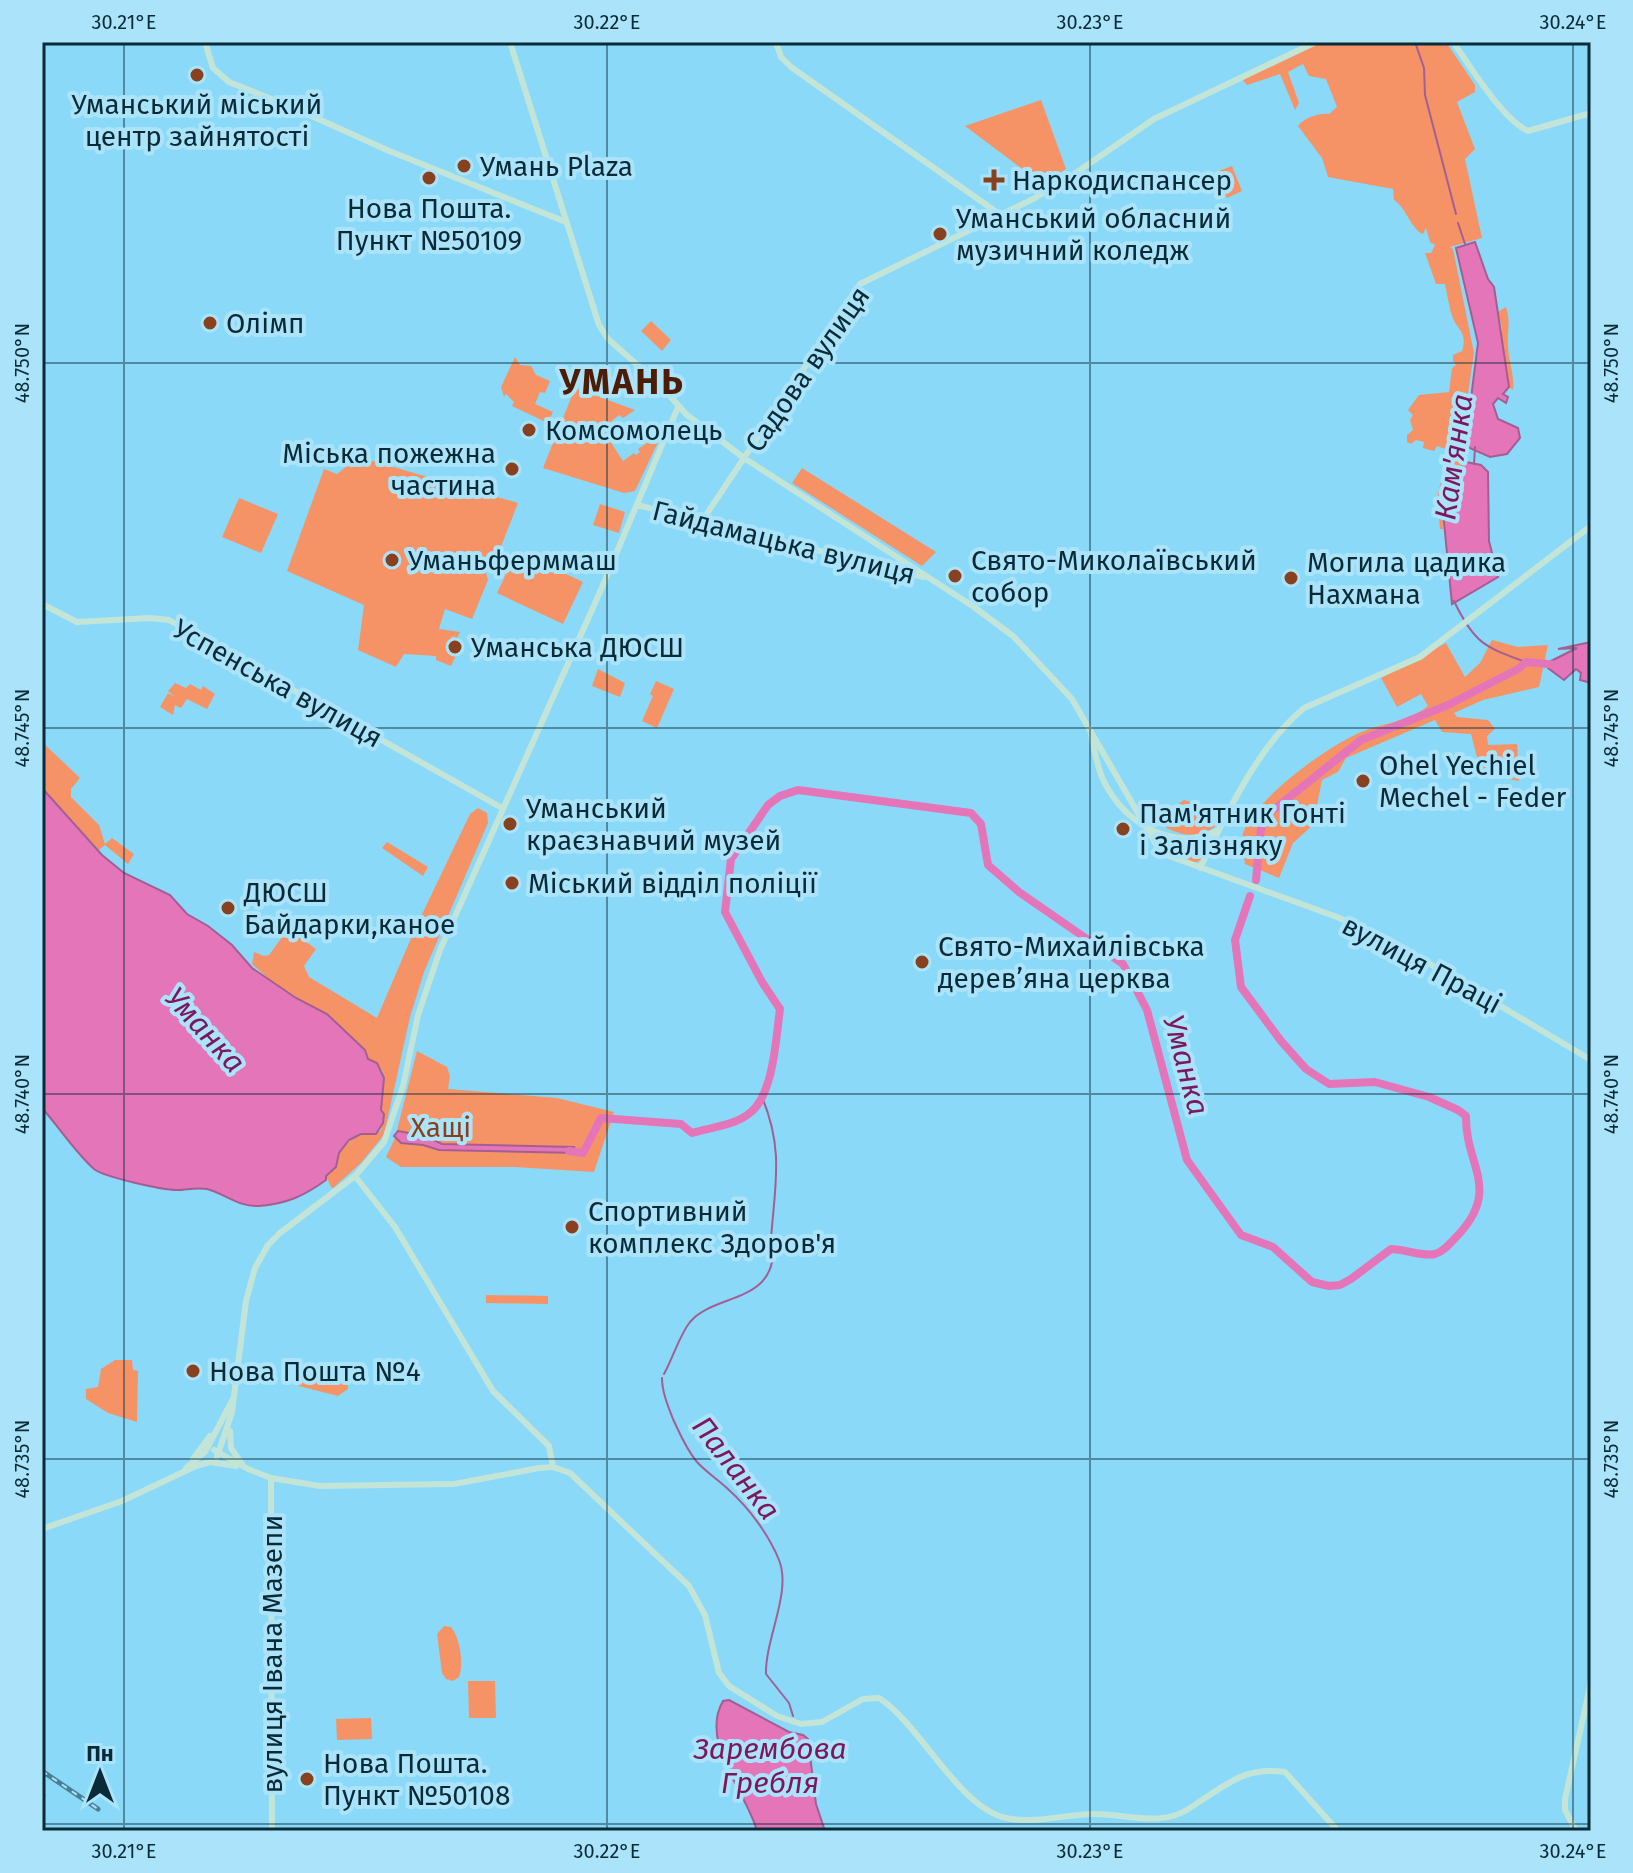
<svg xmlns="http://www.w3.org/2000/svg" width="1633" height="1873" font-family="'Fira Sans',sans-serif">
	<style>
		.green { fill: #f59367 }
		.water { fill: #e575b9; stroke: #a35f92; stroke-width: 2 }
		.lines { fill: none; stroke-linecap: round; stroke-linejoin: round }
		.stream { stroke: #a35f92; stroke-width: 2 }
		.river { stroke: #e575b9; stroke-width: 8 }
		.secondary { stroke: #c3e5d8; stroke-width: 6 }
		.rail-casing { stroke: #498096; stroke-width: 5 }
		.rail { stroke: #abe4fa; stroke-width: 2; stroke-dasharray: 6; stroke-linecap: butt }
		.ticks { fill: none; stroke: #092b37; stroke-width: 2; stroke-opacity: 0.45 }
		.poi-dot { fill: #88411e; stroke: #abe4fa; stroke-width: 3 }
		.labels { text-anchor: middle; stroke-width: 8; stroke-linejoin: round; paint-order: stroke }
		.poi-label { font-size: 28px; fill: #092b37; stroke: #abe4fa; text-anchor: start }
		.street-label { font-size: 28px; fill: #092b37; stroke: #abe4fa }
		.park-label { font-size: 28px; fill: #893f19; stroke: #abe4fa }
		.water-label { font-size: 30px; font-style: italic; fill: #7c175b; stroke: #abe4fa }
		.district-label { font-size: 36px; font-weight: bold; letter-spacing: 2px; fill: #4c1d04; stroke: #abe4fa }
		.neatline { fill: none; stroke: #092b37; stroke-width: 3 }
		.ticks-label { font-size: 20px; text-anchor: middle; fill: #092b37 }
	</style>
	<rect width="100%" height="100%" fill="#8bd9f8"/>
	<path class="green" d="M1316,42H1446L1475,85V92L1457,102L1475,149L1465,159L1482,238L1450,247L1453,249L1474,353L1460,448L1466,462C1444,484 1442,499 1443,529H1440C1438,501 1433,489 1451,467L1447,459L1448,450L1437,446L1434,451L1423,448L1424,442L1416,440L1411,444L1407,442V435L1413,430L1410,420L1413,415L1408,410L1419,395L1449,392L1452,368L1456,365L1453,361V355L1462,351C1468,332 1457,330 1452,316C1449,306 1447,294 1445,284H1436L1425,253H1431L1435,245L1430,242L1426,228L1423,234C1411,229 1407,209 1394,200L1393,189L1328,177L1322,158L1298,126C1304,118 1319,113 1329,114L1337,107L1326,79L1309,76L1303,64L1288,72L1299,103L1295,110L1280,74L1247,85L1241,78Z
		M1041,100L1066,169L1041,183L965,126Z
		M1232,166L1242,191L1227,198L1216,172Z
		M1506,307C1511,324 1507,329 1508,345C1508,361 1515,374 1513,390L1509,387L1507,368L1500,340L1502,328L1498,312Z
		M651,321L671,340L662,351L641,331Z
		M515,357L520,365L531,366L536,375L550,381L545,393L540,392L535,404L553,412L548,423L512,406L514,402L506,394L504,397L501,387Z
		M575,388L635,410L623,418L619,415L602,429L623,461L634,453L636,455L640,452L638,449L657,436L659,440L635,491L624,493L543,468Z
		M352,455L518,503L497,557L487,563L485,569L488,580L472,619L445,609L439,629L460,632L457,638L452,636L447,650L456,655L451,666L436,660V656L404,654L396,667L358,650L364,605L287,571L324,469L337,474L347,466Z
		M802,468L936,552L922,566L792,483Z
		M239,498L278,514L261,553L222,537Z
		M600,504L625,512L619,533L593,525Z
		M517,551L583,582L563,624L497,593Z
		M1492,640L1518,647L1548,645L1539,687L1483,700L1454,713L1457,717L1488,720L1495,729L1487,736L1488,745L1517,744L1519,781L1481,773L1471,734L1442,732L1435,720L1346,758L1338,772L1322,780L1313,825L1293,843L1279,878L1245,864C1244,855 1241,842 1243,833C1256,798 1325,748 1359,733C1384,722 1404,724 1428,706L1421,694L1397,707L1381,678L1446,643L1465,677L1480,663Z
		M598,669L625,683L620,697L592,686Z
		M656,681L674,689L657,728L642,721L653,696L650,694Z
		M175,683L186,688L190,684L201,690L203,686L215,694L207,709L187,699L181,708L175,705L173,715L160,707L168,693L175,697L168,691Z
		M42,742L80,778L71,789V797L99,825L105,844L112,838L134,854L128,864L105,845L99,850L42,788Z
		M1184,800L1197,804L1221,820C1204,843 1174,836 1155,820Z
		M478,808L487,813L488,823L424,972L410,1017L384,1135L361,1163L333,1188L331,1187L326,1176C339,1155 347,1131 376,1134L381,1130L384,1115L381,1110L384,1078L382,1070L368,1059L365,1050L327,1014L317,1010L271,981L252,964L254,952L264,956L269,955L288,929L316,949L304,966L309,977L377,1018L415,929L470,814Z
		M1155,836C1173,843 1193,845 1212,840L1201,860L1194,863L1171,854Z
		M387,842L428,867L423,876L382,848Z
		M417,1051L447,1067L450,1076L448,1089L557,1098L614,1112L594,1172L515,1167H401L386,1157L395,1138Z
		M486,1295L548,1296V1304L486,1303Z
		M115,1360H132L133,1370L138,1371L137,1422L108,1413L86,1399V1389L98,1387L101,1369Z
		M306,1366L342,1374L348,1381V1389L338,1396L299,1386C291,1378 295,1368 306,1366Z
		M444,1626L451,1627C460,1638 464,1664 459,1677L453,1681L446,1679L442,1673L437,1634Z
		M468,1681H495L496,1718H469Z
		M371,1718L372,1739L337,1740L336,1719Z"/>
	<path class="water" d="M1475,242L1488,279L1494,287L1509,387L1503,394L1508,397L1506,403L1498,398L1493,404L1498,419L1518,428L1520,438L1507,454L1490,457L1465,446L1478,343L1456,248Z
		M1466,462L1481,465L1488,472L1489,541L1498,577L1452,604L1442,502L1452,477Z
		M1591,642V683L1580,680L1581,673L1576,669L1564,680L1548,668L1549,662L1577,648L1558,649Z
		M42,788L102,855L124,873L170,895L187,914L208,926L232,945L252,968L296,998L327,1014L365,1050L368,1059L377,1063L384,1078L381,1110L384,1114L383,1123L376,1134H361L349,1140L339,1153L336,1167L326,1176V1180C304,1196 286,1204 259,1206C238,1207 226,1194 207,1189C196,1187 187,1190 177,1190C162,1190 104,1177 94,1169C75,1152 59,1127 42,1108Z
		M398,1131L425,1136L442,1144L574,1147L577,1153L439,1150L423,1145L401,1143L394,1136Z
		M729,1700L789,1732L803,1735L808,1739L816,1804L825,1831H757C747,1793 699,1742 723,1701Z"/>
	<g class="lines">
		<path class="stream" d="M1415,42L1424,68L1425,95L1456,214
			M1458,223L1465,244
			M1474,464L1475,447
			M1454,601C1474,643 1484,647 1526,662
			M762,1097C784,1150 775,1184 771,1239
			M664,1374C673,1358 679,1336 690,1322C714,1293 776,1304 773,1247
			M662,1378C662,1392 668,1406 673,1419C680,1434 686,1449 697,1462C707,1473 719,1480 729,1490C749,1508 769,1535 779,1560C792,1592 765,1639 766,1674L789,1703L793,1716"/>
		<path class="river" d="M1256,880L1262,819L1361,740L1448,705L1518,669L1526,662L1558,665
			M569,1151L583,1153L601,1118L681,1124L692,1133C711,1127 735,1126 751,1112C774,1093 776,1036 780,1009L762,982L725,912L731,859L768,805L780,796L798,790L971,813L981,824L988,865L1019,892L1123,964L1147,1010L1187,1160L1241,1235L1273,1247L1312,1282L1329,1286L1340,1285L1351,1279L1391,1249C1404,1249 1423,1257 1435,1254C1445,1251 1452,1241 1459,1234C1501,1188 1465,1165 1466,1116L1458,1110L1429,1097L1375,1082L1329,1084L1306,1069L1281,1041L1241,987L1235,940L1250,896"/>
		<path class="secondary" d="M205,42L213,68L229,82L294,108L387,150L566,222
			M510,42L599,325L608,339L660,385L687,415L744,458L974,607L1013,636L1072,699L1161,853L1337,917L1388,939L1591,1060
			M776,42L781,57L791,67L1002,216
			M1453,42C1471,67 1502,119 1528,131L1591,113
			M637,505L924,577
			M702,521L860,284L1035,198L1070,177L1154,119L1316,42
			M42,604L77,622L150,618L169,620L502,808
			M1091,735C1095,752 1098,773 1108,789C1131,827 1177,852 1219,830
			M1200,868C1226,815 1258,746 1304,708L1420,657L1591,526
			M355,1176L395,1227L493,1391L549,1446L553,1467
			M230,1431L231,1448L242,1464
			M214,1450L248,1469L271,1478L320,1486L454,1484L539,1468L553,1467L570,1473L689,1586L705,1615L719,1673L729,1686L777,1716L801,1724L822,1722L863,1699L879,1698C920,1724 958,1807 1006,1818C1034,1824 1064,1815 1091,1814C1118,1813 1150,1824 1176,1815C1186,1812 1194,1805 1202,1800C1232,1780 1249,1767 1285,1772L1338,1831
			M217,1457L232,1412L246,1301L255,1268L268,1245L280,1233L355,1176L384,1142L403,1086L418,1015L440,950L600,592L678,407
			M193,1459L210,1436
			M186,1468L205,1452L233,1399
			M271,1478L272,1831
			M42,1529L122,1501L196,1466L210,1462L236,1466
			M1576,1831L1565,1810V1799L1591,1682"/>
		<g class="rail-casing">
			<path id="rail" d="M42,1771L98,1809
				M42,1795H43"/>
		</g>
		<use href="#rail" class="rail"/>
	</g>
	<path class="ticks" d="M124,42V1831M607,42V1831M1090,42V1831M1573,42V1831M42,363H1591M42,728H1591M42,1094H1591M42,1459H1591M42,1824H1591"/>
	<g class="poi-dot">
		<circle cx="197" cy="75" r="8"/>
		<circle cx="464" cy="166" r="8"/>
		<circle cx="429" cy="178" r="8"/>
		<path d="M990 168h8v8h8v8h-8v8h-8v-8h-8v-8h8z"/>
		<circle cx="940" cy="234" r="8"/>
		<circle cx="210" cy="323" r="8"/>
		<circle cx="529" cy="430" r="8"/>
		<circle cx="512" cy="469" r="8"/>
		<circle cx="392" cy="560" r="8"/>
		<circle cx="955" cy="576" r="8"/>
		<circle cx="1291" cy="578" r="8"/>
		<circle cx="455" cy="647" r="8"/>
		<circle cx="1363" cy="781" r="8"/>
		<circle cx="510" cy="824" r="8"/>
		<circle cx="1123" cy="829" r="8"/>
		<circle cx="512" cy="883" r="8"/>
		<circle cx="228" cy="908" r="8"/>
		<circle cx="922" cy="962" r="8"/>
		<circle cx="572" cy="1227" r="8"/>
		<circle cx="193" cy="1371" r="8"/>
		<circle cx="307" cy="1779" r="8"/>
	</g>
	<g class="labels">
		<g class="poi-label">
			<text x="197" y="114" text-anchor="middle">Уманський міський<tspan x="197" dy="32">центр зайнятості</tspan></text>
			<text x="480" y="176">Умань Plaza</text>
			<text x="1012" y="190">Наркодиспансер</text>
			<text x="429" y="218" text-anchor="middle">Нова Пошта.<tspan x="429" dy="32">Пункт №50109</tspan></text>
			<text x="956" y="228">Уманський обласний<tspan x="956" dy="32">музичний коледж</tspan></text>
			<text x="226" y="333">Олімп</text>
			<text x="545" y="440">Комсомолець</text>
			<text x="496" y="463" text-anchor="end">Міська пожежна<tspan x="496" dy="32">частина</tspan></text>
			<text x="408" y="570">Уманьферммаш</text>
			<text x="971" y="570">Свято-Миколаївський<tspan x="971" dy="32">собор</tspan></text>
			<text x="1307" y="572">Могила цадика<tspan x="1307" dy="32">Нахмана</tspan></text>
			<text x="471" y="657">Уманська ДЮСШ</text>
			<text x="1379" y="775">Ohel Yechiel<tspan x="1379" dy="32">Mechel - Feder</tspan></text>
			<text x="526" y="818">Уманський<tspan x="526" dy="32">краєзнавчий музей</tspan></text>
			<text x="1139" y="823">Пам'ятник Гонті<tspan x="1139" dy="32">і Залізняку</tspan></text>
			<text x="528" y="893">Міський відділ поліції</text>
			<text x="244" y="902">ДЮСШ<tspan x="244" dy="32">Байдарки,каное</tspan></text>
			<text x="938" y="956">Свято-Михайлівська<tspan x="938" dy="32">деревʼяна церква</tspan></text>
			<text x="588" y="1221">Спортивний<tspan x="588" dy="32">комплекс Здоров'я</tspan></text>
			<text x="209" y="1381">Нова Пошта №4</text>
			<text x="323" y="1773">Нова Пошта.<tspan x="323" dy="32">Пункт №50108</tspan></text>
		</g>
		<g class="street-label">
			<text transform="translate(807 369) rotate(-55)" y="10">Садова вулиця</text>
			<text transform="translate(784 542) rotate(14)" y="10">Гайдамацька вулиця</text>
			<text transform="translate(278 683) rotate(29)" y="10">Успенська вулиця</text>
			<text transform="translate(1422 964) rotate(28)" y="10">вулиця Праці</text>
			<text transform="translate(272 1654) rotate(-90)" y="10">вулиця Івана Мазепи</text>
		</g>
		<g class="park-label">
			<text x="441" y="1137">Хащі</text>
		</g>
		<g class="water-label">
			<text transform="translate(1454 457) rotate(-82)" y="10">Кам'янка</text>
			<text transform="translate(205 1030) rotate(48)" y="10">Уманка</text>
			<text transform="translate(1186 1065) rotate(75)" y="10">Уманка</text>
			<text transform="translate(736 1468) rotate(52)" y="10">Паланка</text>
			<text x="770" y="1759">Зарембова<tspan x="770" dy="34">Гребля</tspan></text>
		</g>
		<g class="district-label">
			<text x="622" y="394">УМАНЬ</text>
		</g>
	</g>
	<rect width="1633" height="1873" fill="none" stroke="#abe4fa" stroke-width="88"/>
	<g transform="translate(100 1773)" stroke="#abe4fa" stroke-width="6" paint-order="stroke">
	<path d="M0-6L14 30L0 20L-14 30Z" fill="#092b37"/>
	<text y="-12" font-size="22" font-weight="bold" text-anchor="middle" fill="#092b37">Пн</text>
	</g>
	<rect x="44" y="44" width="1545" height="1785" class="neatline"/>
	<g class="ticks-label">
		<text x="124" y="29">30.21°E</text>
		<text x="607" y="29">30.22°E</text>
		<text x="1090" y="29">30.23°E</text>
		<text x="1573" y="29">30.24°E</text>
		<text transform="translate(22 363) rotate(-90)" y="7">48.750°N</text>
		<text transform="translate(1611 363) rotate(-90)" y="7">48.750°N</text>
		<text transform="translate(22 728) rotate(-90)" y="7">48.745°N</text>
		<text transform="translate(1611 728) rotate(-90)" y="7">48.745°N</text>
		<text transform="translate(22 1094) rotate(-90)" y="7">48.740°N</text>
		<text transform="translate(1611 1094) rotate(-90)" y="7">48.740°N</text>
		<text transform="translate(22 1459) rotate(-90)" y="7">48.735°N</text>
		<text transform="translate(1611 1459) rotate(-90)" y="7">48.735°N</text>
		<text x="124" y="1858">30.21°E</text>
		<text x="607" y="1858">30.22°E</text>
		<text x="1090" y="1858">30.23°E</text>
		<text x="1573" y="1858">30.24°E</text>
	</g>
</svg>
